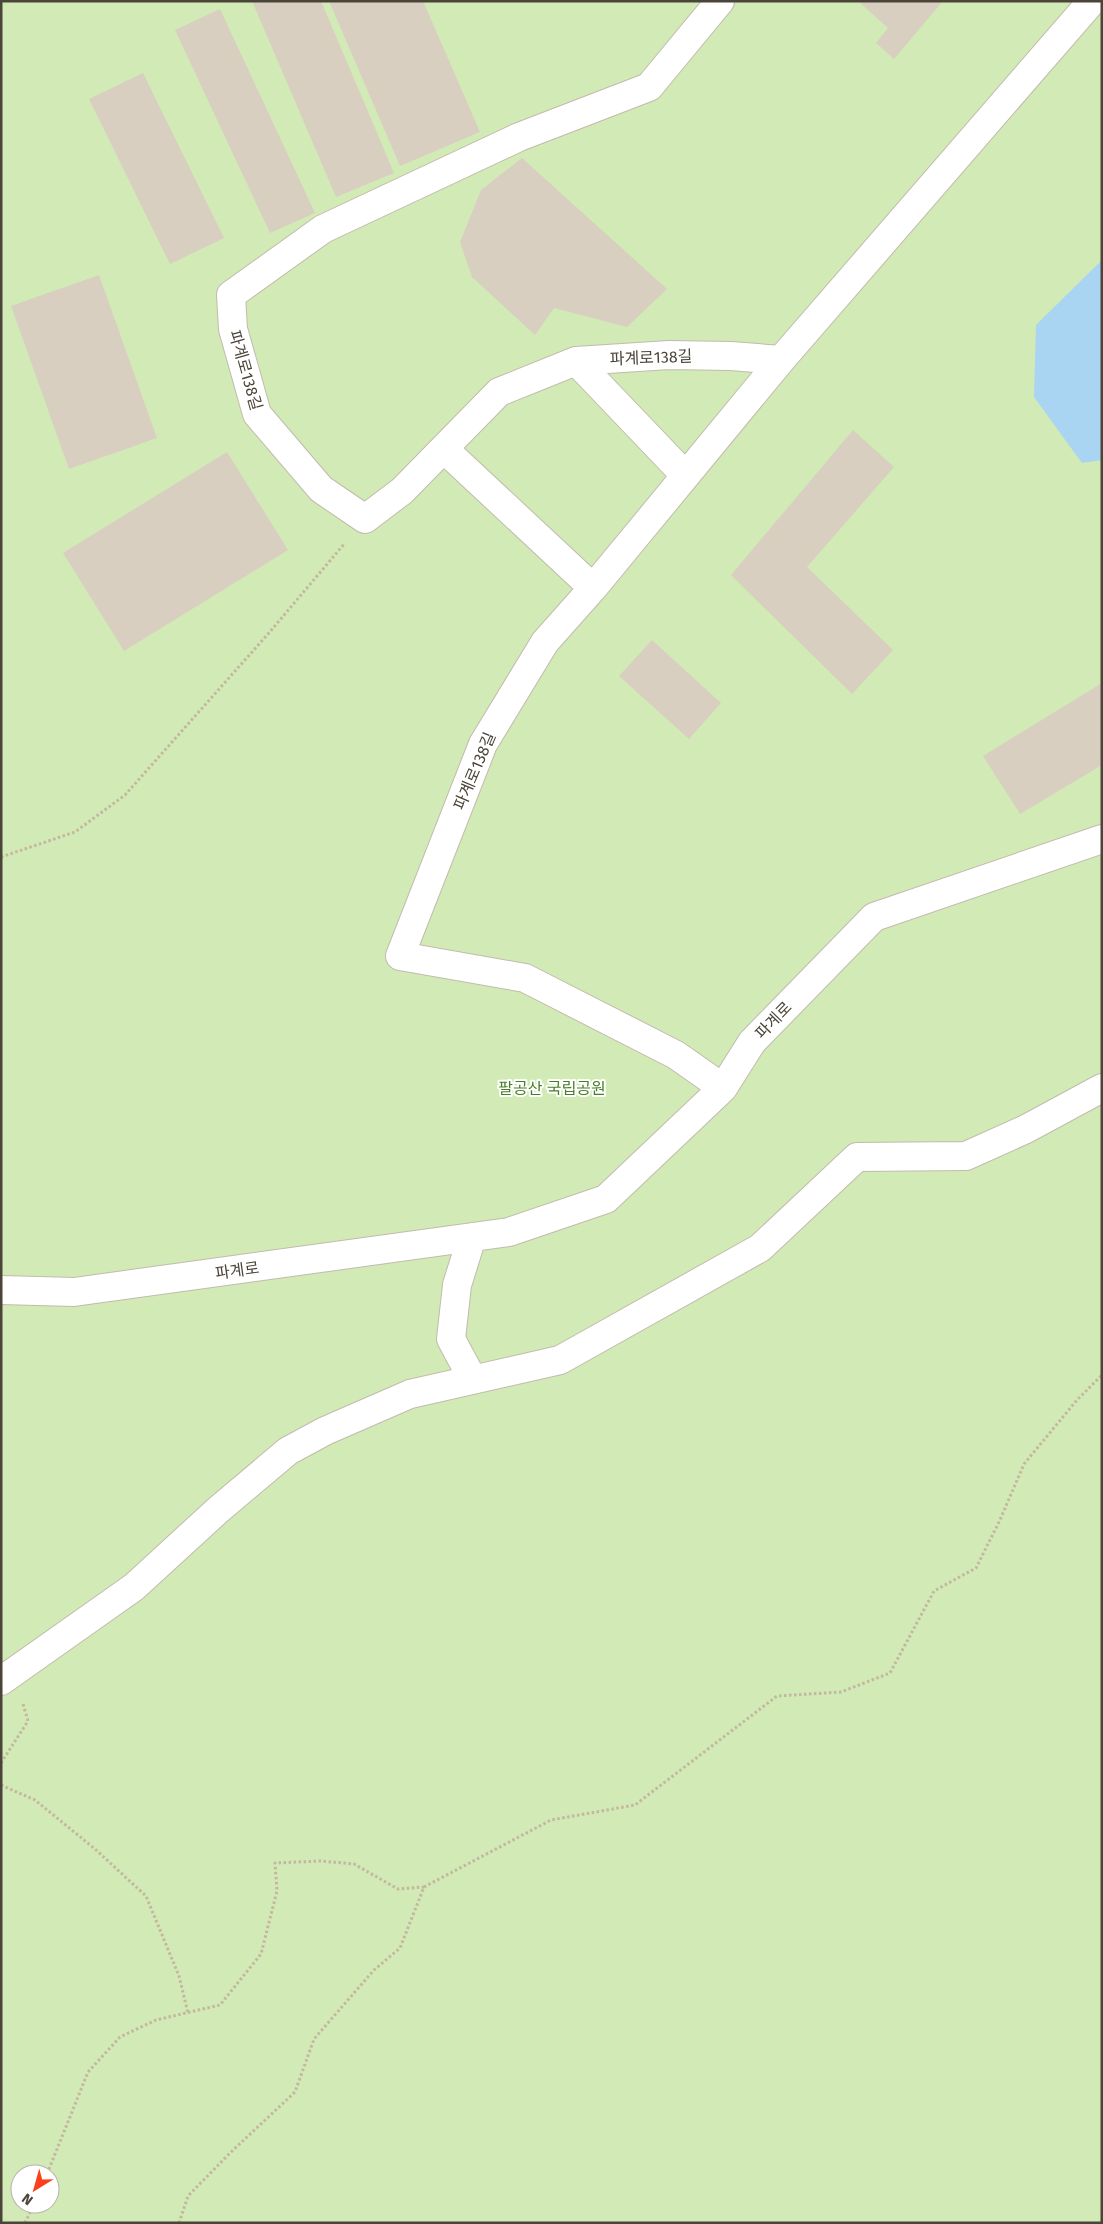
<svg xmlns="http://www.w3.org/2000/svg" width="1103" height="2224" font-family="'Fira Sans','Noto Sans KR',sans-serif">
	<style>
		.green { fill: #d2eab5; fill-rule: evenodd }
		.water { fill: #a9d4f2 }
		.building { fill: #d8cfc1 }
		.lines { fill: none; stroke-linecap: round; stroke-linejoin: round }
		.minor-casing { stroke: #c2bbae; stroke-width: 30 }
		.path { stroke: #c4b79f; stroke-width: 3; stroke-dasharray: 2.5 2.5; stroke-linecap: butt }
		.minor { stroke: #fff; stroke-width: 28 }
		.labels { text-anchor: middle; stroke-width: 4; stroke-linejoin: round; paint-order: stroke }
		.street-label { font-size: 16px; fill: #4b4439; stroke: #fff }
		.park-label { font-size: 16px; fill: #4a7f2a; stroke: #fff }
	</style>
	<rect width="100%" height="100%" fill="#f6f3ec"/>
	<path class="green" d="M1,1H1102V2223H1ZM20,2174H50V2204H20Z"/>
	<path class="water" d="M1102,260V460L1082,463L1034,397L1036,325Z"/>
	<path class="building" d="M252,1H321L394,173L336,197Z
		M329,1H423L480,132L400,166Z
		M858,1H943L894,59L876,43L888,28Z
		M220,9L315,213L270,233L175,30Z
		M143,73L224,238L170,264L89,99Z
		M522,158L667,289L627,327L554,308L535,335L472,277L460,242L481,190Z
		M99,275L157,438L69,469L11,306Z
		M853,430L894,467L807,567L893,650L852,694L731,575Z
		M227,452L288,550L124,651L63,553Z
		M652,640L721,703L689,739L619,676Z
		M1102,683V765L1020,814L983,756Z"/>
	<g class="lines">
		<g class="minor-casing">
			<path id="minor" d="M720,1L649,87L519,137L323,229L231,295L233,329L257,414L321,489L365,519L402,491L499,392L576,361L669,355L731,356L781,360
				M576,361L684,474
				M444,449L593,588
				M723,1088L676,1055L525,978L400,956L483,744L545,642L593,588L781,360L1092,1
				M472,1237L457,1285L451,1339L473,1380
				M1,1290L74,1292L509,1232L606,1199L723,1088L752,1042L874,917L1102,839
				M1,1681L134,1587L218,1510L288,1451L325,1431L410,1394L560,1360L760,1248L857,1157L966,1156L1026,1129L1102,1088"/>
		</g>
		<path class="path" d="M1,857L75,832L125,795L268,634L345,543
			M1,1763L28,1721L23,1704
			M1,1785L35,1800L95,1849L146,1896L179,1976L188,2013
			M47,2174L88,2072L120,2037L156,2020L220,2005L261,1954L277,1891L275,1863L321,1861L354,1864L398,1889L424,1887
			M25,2223L34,2204
			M179,2223L188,2196L230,2153L295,2092L314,2039L374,1970L400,1948L424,1887L551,1820L635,1805L777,1696L841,1692L890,1673L934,1591L976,1568L1000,1520L1024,1464L1077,1400L1102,1375"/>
		<use href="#minor" class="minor"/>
	</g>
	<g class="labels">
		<g class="street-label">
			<text transform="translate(651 357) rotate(-2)" y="6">파계로138길</text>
			<text transform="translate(246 370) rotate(74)" y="6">파계로138길</text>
			<text transform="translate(474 771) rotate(-67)" y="6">파계로138길</text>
			<text transform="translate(773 1020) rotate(-46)" y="6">파계로</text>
			<text transform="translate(237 1270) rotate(-8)" y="6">파계로</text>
		</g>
		<g class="park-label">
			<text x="552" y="1094">팔공산 국립공원</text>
		</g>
	</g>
	<rect width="1103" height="2224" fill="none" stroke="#4b4439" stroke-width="5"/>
	<g transform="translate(35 2189) rotate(217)"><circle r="24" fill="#ffffff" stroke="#b7b4b0"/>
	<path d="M0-4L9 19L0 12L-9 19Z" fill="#fc3f1d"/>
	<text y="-8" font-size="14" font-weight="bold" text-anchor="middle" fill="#4b4439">N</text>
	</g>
</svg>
